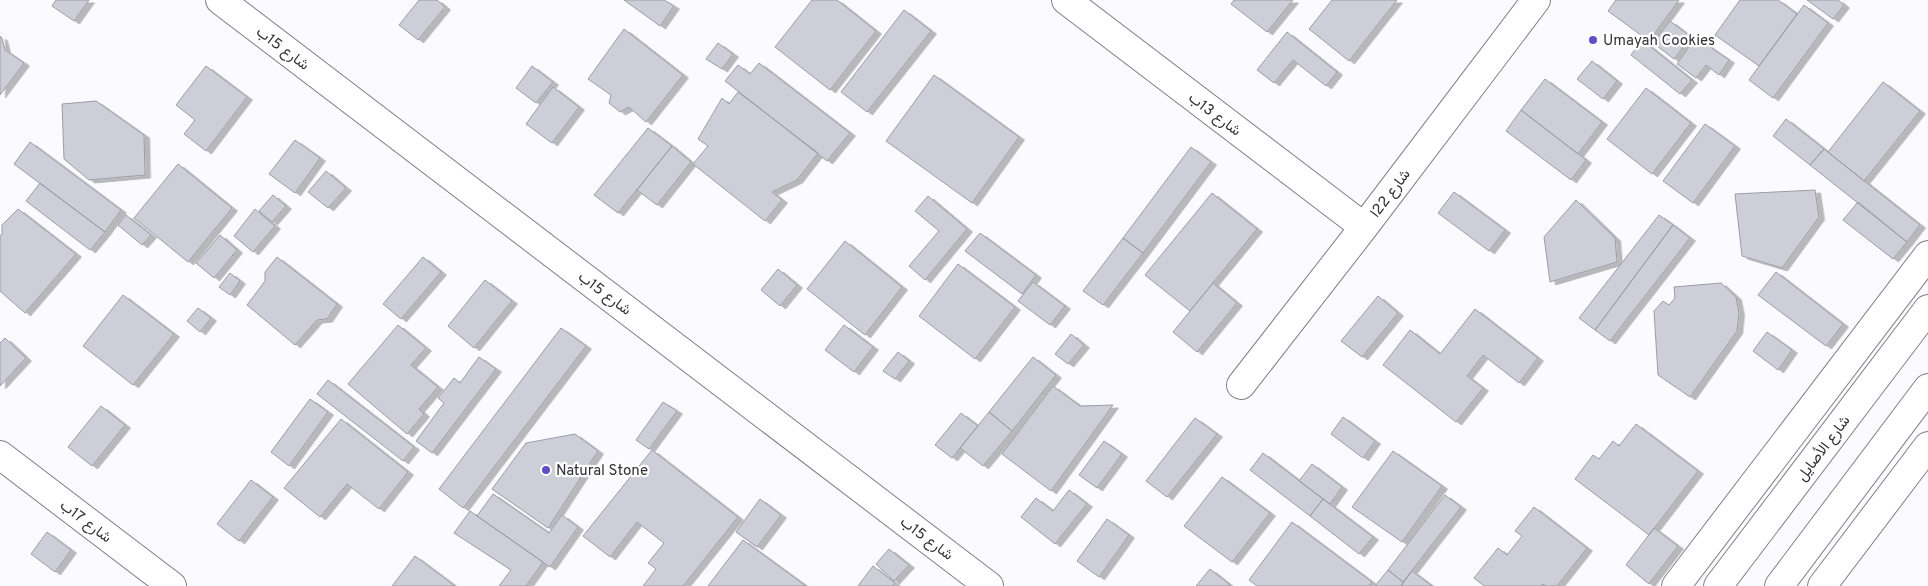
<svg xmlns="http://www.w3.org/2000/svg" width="1928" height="586" font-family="Overpass,Vazirmatn,sans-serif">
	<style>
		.building { fill: #ceced8; stroke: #9c9ca6; filter: url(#shadow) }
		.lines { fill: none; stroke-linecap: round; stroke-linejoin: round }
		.street-casing { stroke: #7f7f88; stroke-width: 30 }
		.secondary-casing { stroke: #7f7f88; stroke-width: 30 }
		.street { stroke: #fff; stroke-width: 28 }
		.secondary { stroke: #fff; stroke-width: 28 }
		.poi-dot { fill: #634dc6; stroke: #fff; stroke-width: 2 }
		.labels { text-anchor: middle; stroke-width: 4.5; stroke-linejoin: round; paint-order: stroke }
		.poi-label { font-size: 15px; fill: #323236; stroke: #fff; text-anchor: start }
		.street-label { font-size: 15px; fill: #323236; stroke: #fff }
	</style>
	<defs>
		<filter id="shadow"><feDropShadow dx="5.5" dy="3" stdDeviation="0" flood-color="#0004"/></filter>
	</defs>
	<rect width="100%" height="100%" fill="#fbfbff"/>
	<path class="building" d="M56,0H89L74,21L52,6Z
		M419,0H437L445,7L418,40L399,25Z
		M624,0H664L674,6L660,26Z
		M812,0H837L876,31L830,90L775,47Z
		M1234,0H1293L1267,32L1231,4Z
		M1332,0H1397L1349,61L1309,29Z
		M1616,0H1679L1649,41L1608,11Z
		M1740,0H1778L1797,14L1759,66L1715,35Z
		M1807,0H1838L1844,5L1833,19Z
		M1804,5L1828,23L1773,98L1749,80Z
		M904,10L931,31L867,112L841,92Z
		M1670,21L1691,37L1674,59L1653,43Z
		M624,29L683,75L646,122L629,107L620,112L609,103L611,95L588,79Z
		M1287,32L1337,72L1326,86L1293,60L1274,83L1257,70Z
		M0,36L2,38L5,50L24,63L0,95Z
		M1696,37L1729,60L1719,75L1706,65L1696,78L1677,64Z
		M1642,40L1692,80L1680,94L1631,55Z
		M718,43L733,54L722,69L706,59Z
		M1592,61L1617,81L1603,99L1577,79Z
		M759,63L850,133L827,161L725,81L738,65L750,74Z
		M206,66L247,97L206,151L184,134L195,120L176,105Z
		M532,66L553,82L536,103L516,88Z
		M934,75L1019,137L972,203L886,141Z
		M1545,79L1602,122L1578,154L1521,110Z
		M1883,82L1920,111L1864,181L1828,152Z
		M553,87L579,107L552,143L526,124Z
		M1646,88L1691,123L1652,174L1607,139Z
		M738,92L818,153L797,180L772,192L782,200L765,221L693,164L708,146L698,139L722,98L729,104Z
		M96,101L144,135L145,175L89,180L64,159L62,104Z
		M1521,110L1586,160L1571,180L1506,131Z
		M1786,119L1824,149L1810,165L1773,136Z
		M1705,124L1735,146L1693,203L1663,181Z
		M648,128L672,146L618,213L594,195Z
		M295,140L320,158L295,193L269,174Z
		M30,142L121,210L105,232L14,164Z
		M672,146L691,162L657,205L637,190Z
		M1191,147L1211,162L1143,253L1123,238Z
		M1824,149L1920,225L1907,242L1810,165Z
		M178,164L232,208L188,262L134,218Z
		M326,171L346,188L328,208L308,192Z
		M40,183L105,232L90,250L26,201Z
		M1815,190L1819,217L1782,268L1742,256L1735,194Z
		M1454,192L1505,230L1489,251L1438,213Z
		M1212,193L1257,229L1190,311L1145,275Z
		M273,195L286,206L272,222L259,211Z
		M928,196L967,229L925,280L909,266L939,231L915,211Z
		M1576,200L1615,238L1617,262L1550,282L1544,237Z
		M1858,202L1907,242L1893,259L1843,220Z
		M18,209L76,254L25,313L0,291V236L2,234V225Z
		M255,209L275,226L253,252L234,236Z
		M126,215L151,235L142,245L118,225Z
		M1659,215L1673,225L1595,330L1579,318Z
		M1673,225L1690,238L1610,341L1595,330Z
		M980,233L1036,275L1022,294L965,251Z
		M220,235L237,250L214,278L196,263Z
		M1123,238L1143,253L1103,305L1083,291Z
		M845,241L902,287L865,335L807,289Z
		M277,257L337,304L327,319L317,320L295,345L247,305L265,281V272Z
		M423,257L441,272L401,319L383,304Z
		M958,264L1015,307L975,359L919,316Z
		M778,269L797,285L780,306L761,290Z
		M1776,272L1843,324L1826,346L1758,295Z
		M230,273L240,281L230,295L219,287Z
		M485,280L512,301L474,348L448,326Z
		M1033,282L1065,306L1050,325L1018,301Z
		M1213,283L1237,303L1197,352L1173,332Z
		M1721,283L1736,297L1739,313L1737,331L1690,397L1658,375L1654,311L1663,301L1669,305L1675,298L1674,287Z
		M123,295L174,334L133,385L83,346Z
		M1378,296L1398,313L1362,357L1341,341Z
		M198,308L211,318L200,332L187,321Z
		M1475,309L1538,358L1519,383L1483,355L1467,376L1483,388L1456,422L1383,365L1410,330L1440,354Z
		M398,325L426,348L411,365L438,387L419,409L424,414L407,434L348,384Z
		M844,325L873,347L854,372L825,350Z
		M561,328L586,346L463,508L439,489Z
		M1767,332L1792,350L1778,370L1753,351Z
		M1071,334L1084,345L1068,364L1055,354Z
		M5,338L26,358L0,386V343Z
		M898,352L909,361L895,379L883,371Z
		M479,357L496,369L432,453L416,441L444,403L438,398L454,378L460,383Z
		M1033,357L1056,375L1012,431L989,412Z
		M328,380L414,447L403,461L317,394Z
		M1053,386L1080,406L1113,405L1051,491L1002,454Z
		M310,399L328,412L289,466L271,452Z
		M663,402L677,411L649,449L636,440Z
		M101,406L125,425L92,466L68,447Z
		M989,412L1012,431L983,466L960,448Z
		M961,413L978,426L952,458L935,445Z
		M1343,417L1375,441L1363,458L1331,434Z
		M1195,418L1217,434L1167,497L1146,481Z
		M341,419L408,472L379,509L347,484L320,517L284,488Z
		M1636,424L1698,471L1649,535L1575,479L1593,455L1599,459L1613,441L1619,446Z
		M575,434L598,451L548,528L492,489L526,443Z
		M1104,441L1122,454L1097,488L1079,475Z
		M652,450L738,517L683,586H643L656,569L648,563L664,543L637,522L610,557L583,536Z
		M1393,451L1442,486L1402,542L1352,507Z
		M1263,453L1323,499L1310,516L1250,470Z
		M1312,464L1342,487L1330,504L1299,481Z
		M1222,477L1270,513L1232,562L1184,526Z
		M251,480L273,497L239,541L217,524Z
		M1069,490L1087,504L1055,544L1021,517L1036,498L1053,511Z
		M493,494L549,533L562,515L578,527L550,567L477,516Z
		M1445,495L1461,507L1403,582L1388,570Z
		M760,499L781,515L757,547L736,532Z
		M1323,499L1373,537L1359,554L1310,516Z
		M1534,507L1587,548L1557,586H1546L1543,584L1541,586H1484L1474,578L1498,548L1507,555L1522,536L1515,531Z
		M470,511L543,562L526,586H499L511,570L454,533Z
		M1107,519L1129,535L1099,577L1077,561Z
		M1292,522L1372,582L1369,586H1257L1249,580Z
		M1654,528L1678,546L1649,584L1626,565Z
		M47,532L71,550L55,572L31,554Z
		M743,540L806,586H708Z
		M889,549L909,565L894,581L876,564Z
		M415,556L455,586H392Z
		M873,566L895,583L893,586H858Z
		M1210,569L1230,585L1228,586H1196Z
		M1388,570L1403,582L1401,586H1375Z
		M1412,571L1432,586H1401Z"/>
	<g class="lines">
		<g class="street-casing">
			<path id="street" d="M220,0L989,586
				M1066,0L1364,227
				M1241,385L1364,227L1536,0
				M0,455L172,586
				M1676,586L1928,255
				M1822,586L1928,446"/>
		</g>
		<g class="secondary-casing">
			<path id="secondary" d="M1718,586L1928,309
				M1779,586L1928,388"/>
		</g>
		<use href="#street" class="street"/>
		<use href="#secondary" class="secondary"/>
	</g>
	<g class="poi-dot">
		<circle cx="1593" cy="40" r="5"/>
		<circle cx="546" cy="470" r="5"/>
	</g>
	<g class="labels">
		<g class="poi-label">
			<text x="1603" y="45">Umayah Cookies</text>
			<text x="556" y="475">Natural Stone</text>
		</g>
		<g class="street-label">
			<text transform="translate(283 48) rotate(37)" y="5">شارع 15ب</text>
			<text transform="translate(1215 114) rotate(37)" y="5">شارع 13ب</text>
			<text transform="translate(1390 193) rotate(-53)" y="5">شارع 22ا</text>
			<text transform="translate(605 293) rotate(37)" y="5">شارع 15ب</text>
			<text transform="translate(1823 448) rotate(-53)" y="5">شارع الأصايل</text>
			<text transform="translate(86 521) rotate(37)" y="5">شارع 17ب</text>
			<text transform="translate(927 538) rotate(37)" y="5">شارع 15ب</text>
		</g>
	</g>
</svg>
